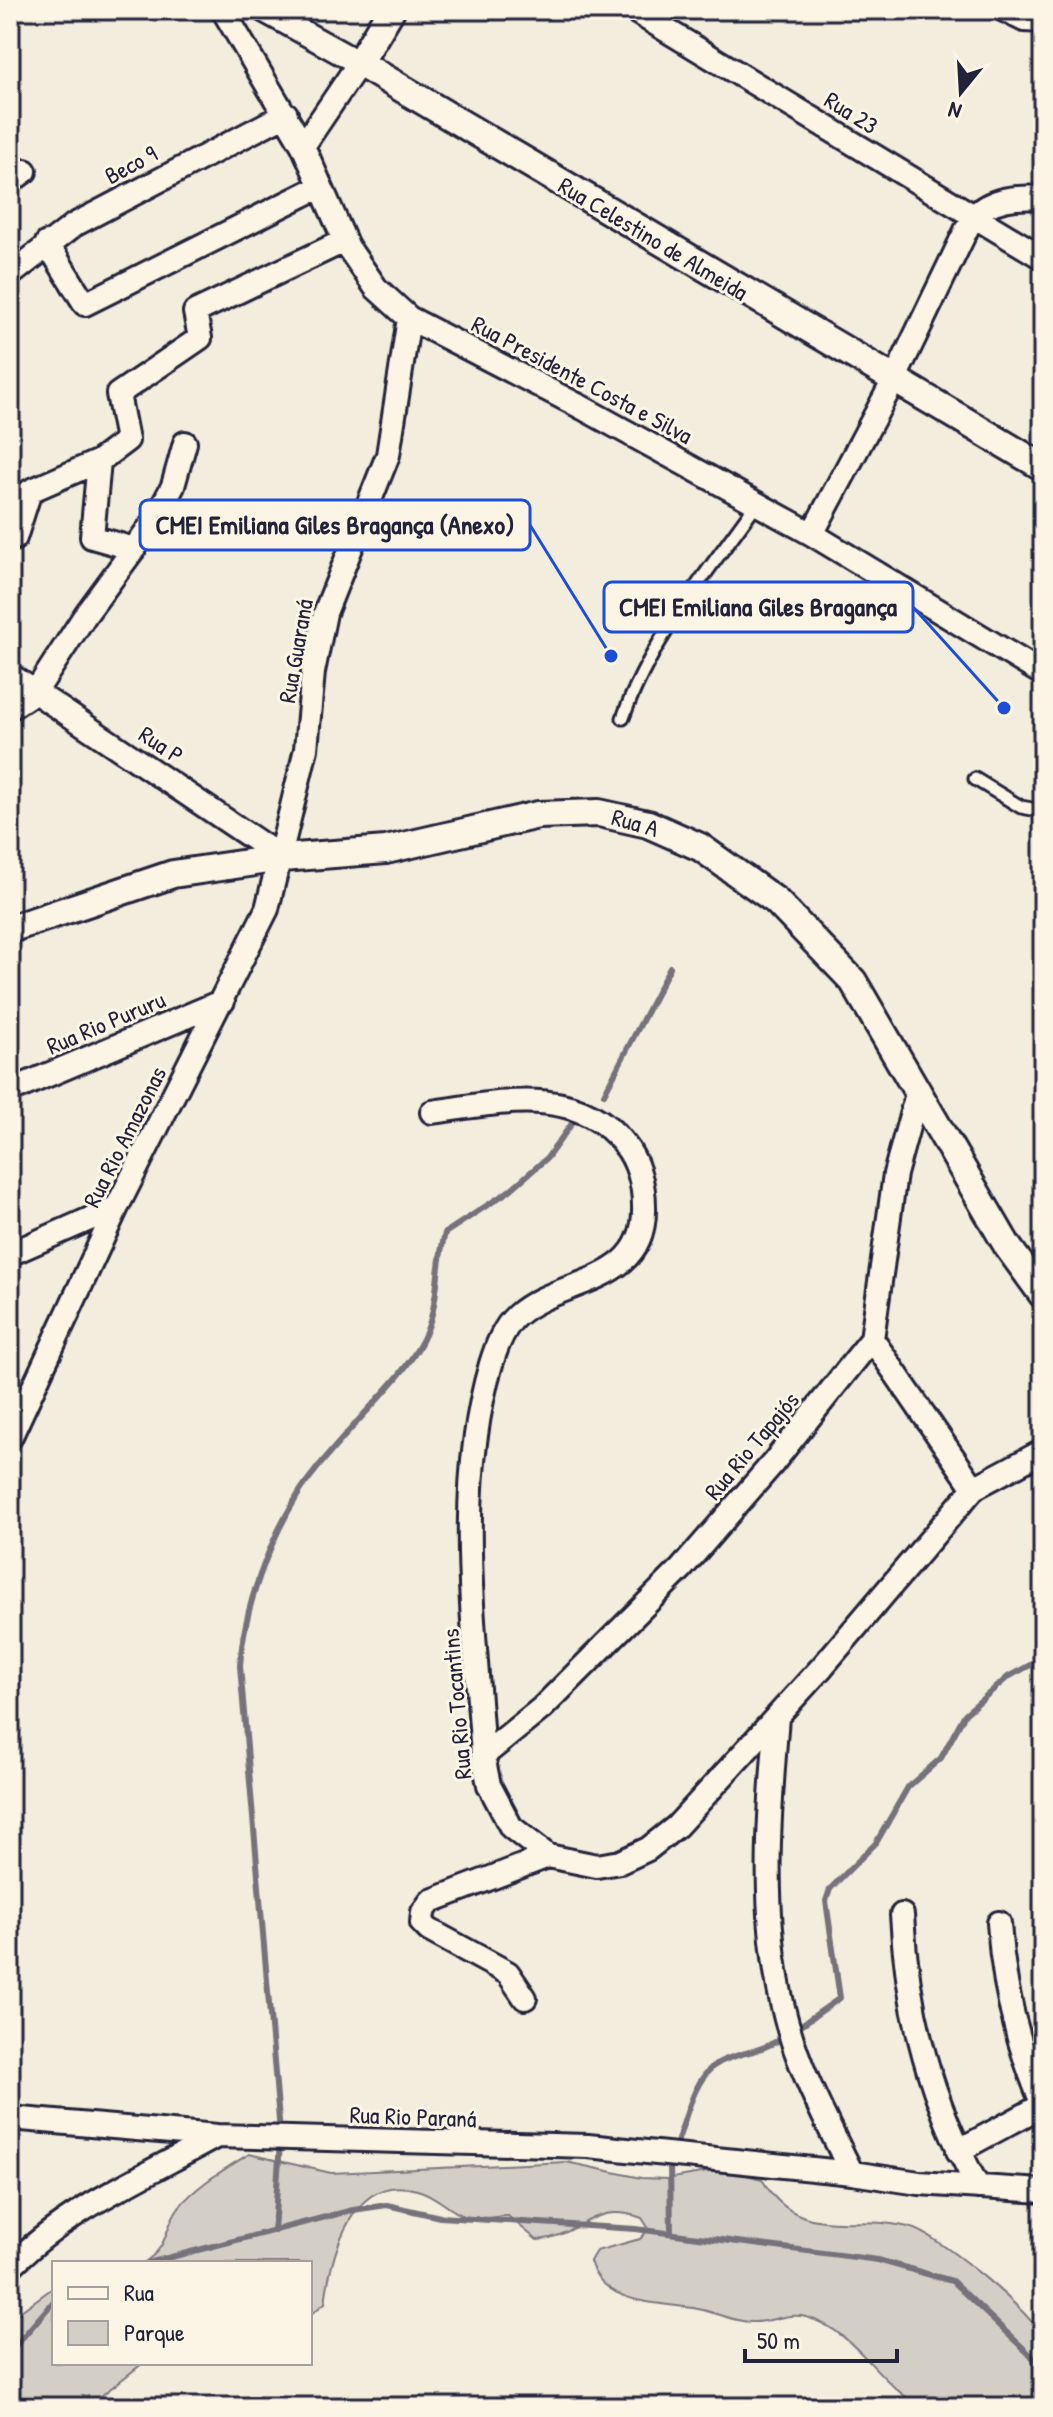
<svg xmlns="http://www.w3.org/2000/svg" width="1053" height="2417" font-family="'Patrick Hand',sans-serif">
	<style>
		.green { fill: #d4cfc6; stroke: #7b7880; stroke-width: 2 }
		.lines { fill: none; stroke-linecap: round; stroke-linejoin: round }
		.stream { stroke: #75727b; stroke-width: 6 }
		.service-casing { stroke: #22223b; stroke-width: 17 }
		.minor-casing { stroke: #22223b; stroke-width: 28 }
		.tertiary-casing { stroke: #22223b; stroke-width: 32 }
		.service { stroke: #fcf5e5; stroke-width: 11 }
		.minor { stroke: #fcf5e5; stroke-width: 22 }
		.tertiary { stroke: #fcf5e5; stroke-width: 26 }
		.labels { text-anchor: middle; stroke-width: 6; stroke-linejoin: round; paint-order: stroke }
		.street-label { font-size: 24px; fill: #22223b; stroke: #fcf5e5 }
		.leader { fill: none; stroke: #1d4ed8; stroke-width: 3 }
		.callout-dot { fill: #1d4ed8; stroke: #fcf5e5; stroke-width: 3 }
		.callout { fill: #fcf5e5; stroke: #1d4ed8; stroke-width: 3 }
		.callout-label { font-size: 26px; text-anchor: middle; font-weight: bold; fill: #22223b }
	</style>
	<rect width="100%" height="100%" fill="#f3edde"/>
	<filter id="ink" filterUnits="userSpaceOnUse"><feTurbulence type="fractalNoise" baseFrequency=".0125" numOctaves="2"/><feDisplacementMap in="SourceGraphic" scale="16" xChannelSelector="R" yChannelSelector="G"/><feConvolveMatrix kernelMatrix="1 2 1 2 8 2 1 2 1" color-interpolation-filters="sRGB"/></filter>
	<g filter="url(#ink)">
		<path class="green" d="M249,2154L331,2173L566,2162L641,2178L667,2179L707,2172H734L762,2179C798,2245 858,2210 915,2229C940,2238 1038,2316 1043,2340C1047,2360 1043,2386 1043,2407C1021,2407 936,2413 921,2406C877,2384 857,2331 806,2317C787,2312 771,2323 752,2322C731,2322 714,2311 693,2308C656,2302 603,2305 590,2261L596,2251L640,2239L649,2229L642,2218C591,2200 583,2236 537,2240L508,2216C497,2216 483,2220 471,2218C451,2214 438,2195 417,2190C352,2171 331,2256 325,2303L310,2315V2263H143C171,2246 163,2228 179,2207C197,2185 225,2169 249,2154Z
			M54,2287V2363H143L87,2407H10V2319Z"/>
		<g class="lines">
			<path class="stream" d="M604,1094L670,967
				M794,2030L840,1998L826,1901L830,1889L876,1843L908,1787L941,1758L965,1714L1008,1677L1043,1658
				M280,2132L240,1666C244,1608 268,1543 299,1493C315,1468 338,1444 357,1422C381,1395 405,1373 422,1341C440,1307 435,1269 445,1233L509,1191L547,1158L573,1122
				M674,2151C685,2124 693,2075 720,2062C743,2051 761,2053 785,2036
				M670,2161L671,2233
				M274,2231L280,2143
				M148,2263L353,2210L387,2205L440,2217L636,2229L878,2260L952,2281L1043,2367
				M10,2352L54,2301"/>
			<g class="service-casing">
				<path id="service" d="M623,718C651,639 708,572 756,504
					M975,779L1021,807L1043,811"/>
			</g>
			<g class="minor-casing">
				<path id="minor" d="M223,10L303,146L347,246L376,288L409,318L583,408L812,534L1043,674
					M263,10L359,63L303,146
					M633,10L1043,258
					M1004,10L1024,20L1043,21
					M10,182L25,171
					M47,243L85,304L319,187
					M10,275L74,225L286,114
					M99,461L92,537L134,549
					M812,534L894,380L972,218C990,198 1017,196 1043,198
					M15,538L30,491L99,461L127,440L118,394L200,338L195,312L344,241
					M10,675L282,858
					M10,708L36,691L86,614L155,520L173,486L185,443
					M10,1091L223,1001
					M432,1112C498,1103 577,1083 624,1144C638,1161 644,1185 644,1206C647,1287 559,1277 516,1316C503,1328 496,1348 491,1364C454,1489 475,1628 483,1756L489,1785L511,1827L548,1856L597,1866L620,1862L648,1849L677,1826L822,1667L974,1488L1043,1451
					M10,1254L117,1207
					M872,1339L974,1488
					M10,1438L117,1207L267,909L306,749L313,672L325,613L388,455L409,318
					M777,1717C769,1812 761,1909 782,2003C795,2063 825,2119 852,2173
					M483,1756L542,1708L681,1569L773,1463L872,1339L895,1174L918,1090
					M902,1915C907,2013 931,2101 978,2187
					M999,1923C1003,1988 1017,2045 1043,2105
					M525,1998L508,1973L429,1930L422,1923L423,1912L431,1901L548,1856
					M10,2118L217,2136L588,2146L852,2173L919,2183L1043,2191
					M958,2151L1043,2105
					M10,2267C67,2209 147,2175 217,2136"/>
			</g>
			<g class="tertiary-casing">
				<path id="tertiary" d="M391,10L359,63L1043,467
					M10,929L173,874L282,858L386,850L538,815L599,813L648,824L700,847L776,901L853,981L1008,1247L1043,1295"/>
			</g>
			<use href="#service" class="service"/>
			<use href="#minor" class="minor"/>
			<use href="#tertiary" class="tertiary"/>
		</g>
	</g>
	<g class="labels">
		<g class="street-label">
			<text transform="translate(851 113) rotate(32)" y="8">Rua 23</text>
			<text transform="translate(131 165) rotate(-28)" y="8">Beco 9</text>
			<text transform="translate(653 239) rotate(31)" y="8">Rua Celestino de Almeida</text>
			<text transform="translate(582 380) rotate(28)" y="8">Rua Presidente Costa e Silva</text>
			<text transform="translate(296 651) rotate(-80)" y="8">Rua Guaraná</text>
			<text transform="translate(161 745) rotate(34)" y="8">Rua P</text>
			<text transform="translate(635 823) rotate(16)" y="8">Rua A</text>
			<text transform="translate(106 1023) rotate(-23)" y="8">Rua Rio Pururu</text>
			<text transform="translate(125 1137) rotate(-63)" y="8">Rua Rio Amazonas</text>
			<text transform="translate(752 1446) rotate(-50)" y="8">Rua Rio Tapajós</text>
			<text transform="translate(457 1704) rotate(-95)" y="8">Rua Rio Tocantins</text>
			<text transform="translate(413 2117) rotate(2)" y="8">Rua Rio Paraná</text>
		</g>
	</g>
	<path class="leader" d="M611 656L530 525M1004 708L913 607"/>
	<g class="callout-dot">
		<circle cx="611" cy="656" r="8"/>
		<circle cx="1004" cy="708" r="8"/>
	</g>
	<g class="callout">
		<rect x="140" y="500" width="390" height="50" rx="8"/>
		<rect x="604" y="582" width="309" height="50" rx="8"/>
	</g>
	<g class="callout-label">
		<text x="335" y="534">CMEI Emiliana Giles Bragança (Anexo)</text>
		<text x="758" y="616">CMEI Emiliana Giles Bragança</text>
	</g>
	<rect width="1053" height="2417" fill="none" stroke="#fcf5e5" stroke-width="40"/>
	<rect x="20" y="20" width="1013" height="2377" fill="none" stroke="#22223b" stroke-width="3" filter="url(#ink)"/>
	<rect x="52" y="2261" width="260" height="104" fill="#fcf5e5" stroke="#a5a1a1" stroke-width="2"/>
	<rect x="68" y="2287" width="40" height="12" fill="#fcf5e5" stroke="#a5a1a1" stroke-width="2"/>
	<text x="124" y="2301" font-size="24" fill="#22223b">Rua</text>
	<rect x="68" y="2321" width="40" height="24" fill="#d4cfc6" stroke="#a5a1a1" stroke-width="2"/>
	<text x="124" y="2341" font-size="24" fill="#22223b">Parque</text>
	<g transform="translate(961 92) rotate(198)" stroke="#fcf5e5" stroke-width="6" paint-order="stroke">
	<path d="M0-6L14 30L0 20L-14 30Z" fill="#22223b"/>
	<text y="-12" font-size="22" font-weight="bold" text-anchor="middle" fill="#22223b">N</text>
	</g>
	<path d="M745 2349v12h152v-12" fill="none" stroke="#22223b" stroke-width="4"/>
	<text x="757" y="2349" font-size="24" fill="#22223b" stroke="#fcf5e5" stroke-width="6" paint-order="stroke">50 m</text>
</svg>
